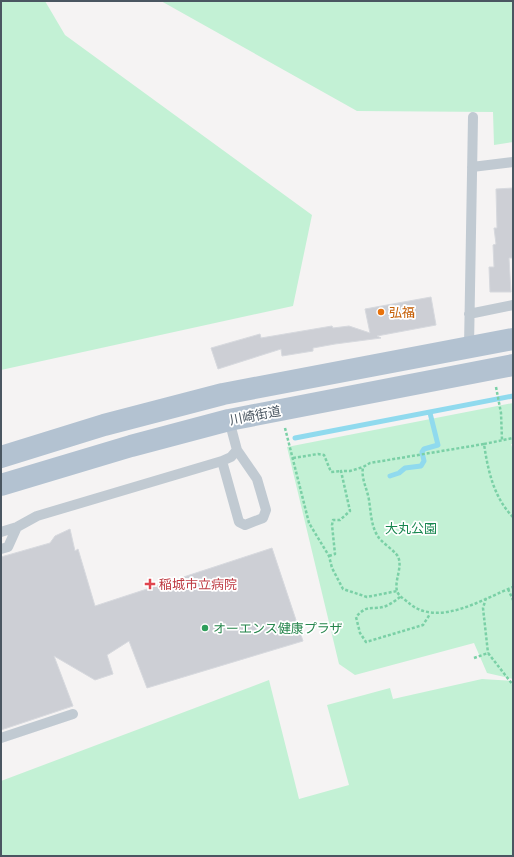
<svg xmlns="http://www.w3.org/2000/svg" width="514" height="857" font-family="Montserrat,'Noto Sans JP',sans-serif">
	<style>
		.green { fill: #c3f1d5 }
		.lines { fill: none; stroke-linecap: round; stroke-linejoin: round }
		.stream { stroke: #90daee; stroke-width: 5 }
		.building { fill: #cdcfd5; stroke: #d7d9de }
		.path { stroke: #7ad0a6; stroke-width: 2.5; stroke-dasharray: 3 2; stroke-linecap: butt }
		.service { stroke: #c1cad2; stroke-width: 10 }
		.primary { stroke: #b3c2d1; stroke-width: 22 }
		.food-dot { fill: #e8710a; stroke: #fff; stroke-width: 1.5 }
		.health-dot { fill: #e0444e; stroke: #fff; stroke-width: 1.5 }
		.leisure-dot { fill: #2e9e5b; stroke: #fff; stroke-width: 1.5 }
		.labels { text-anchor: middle; stroke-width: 3.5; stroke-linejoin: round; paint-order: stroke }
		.food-label { font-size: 13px; fill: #c56008; stroke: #fff; text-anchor: start }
		.street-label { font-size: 13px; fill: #4a5661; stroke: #fff }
		.park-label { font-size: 13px; fill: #17864f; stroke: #fff }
		.health-label { font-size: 13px; fill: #be3a42; stroke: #fff; text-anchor: start }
		.leisure-label { font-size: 13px; fill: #27864d; stroke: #fff; text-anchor: start }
	</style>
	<rect width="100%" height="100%" fill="#f5f3f3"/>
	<path class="green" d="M1,1H45L65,35L312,215L293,306L1,370Z
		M161,1H513V142L494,145L493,112L357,111Z
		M513,403V444H511L513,450V679L487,673L474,643L355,675L339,664L287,447Z
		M482,679L513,681V856H1V781L269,680L299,799L349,785L327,705L390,688L393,699Z"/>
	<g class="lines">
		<path class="stream" d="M295,438L513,396
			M390,476L399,473L405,468L421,466L424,461L422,452L424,449L438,445L430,413"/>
	</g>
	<path class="building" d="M513,188V258H509L511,292H490L489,267H494L493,245L496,244L494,228H497L496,189Z
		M431,297L436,325L377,336L381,338L335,344L313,348V351L282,356L281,349L218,369L211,348L260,334L261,338L332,326L333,328L349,326L370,333L365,309Z
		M70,529L75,551L78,549L95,606L272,548L303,641L147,688L129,641L107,655L113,674L95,680L54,656L73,706L1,730V557L50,543L55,536Z"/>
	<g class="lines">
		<path class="path" d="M496,387L501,413L502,440
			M285,428L309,523L329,556L332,568L343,589L367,597L397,591
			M484,444L513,438
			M293,458L318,454L324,455L331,472L341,471
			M513,517C494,498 488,471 484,444L370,463L363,467C361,479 367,488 369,500C371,513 371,527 379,538C384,544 392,549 397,555C404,565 394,580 397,591C399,597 406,600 410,604C439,627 483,599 513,587
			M329,556L335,554L332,525L333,520H340L350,511L341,471H350L363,467
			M508,589L513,600
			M400,597C396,600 391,604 386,606C373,611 368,603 356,617L360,633L366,642L423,625L430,614
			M486,598L483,608L488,653
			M474,658L488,653L513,685"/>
		<path class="service" d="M472,167L513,162
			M469,314L513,305
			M469,347L473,117
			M222,461L239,522L245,525L263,518L266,510L257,479L237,450L229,420
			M1,532L17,527L37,516L222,461L231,457L237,450
			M1,549L8,547L17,527
			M1,738L73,714"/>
		<path class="primary" d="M1,457L104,425L223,394L513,339
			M1,485L131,446L229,420L513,365"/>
	</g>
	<circle class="food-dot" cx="381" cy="312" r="4"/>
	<path class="health-dot" d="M148 578h4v4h4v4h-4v4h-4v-4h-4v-4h4z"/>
	<circle class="leisure-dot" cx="205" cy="628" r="4"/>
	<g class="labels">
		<g class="food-label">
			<text x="389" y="317">弘福</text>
		</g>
		<g class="street-label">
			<text transform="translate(255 415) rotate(-11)" y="5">川崎街道</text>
		</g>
		<g class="park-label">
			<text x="411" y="533">大丸公園</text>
		</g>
		<g class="health-label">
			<text x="159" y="589">稲城市立病院</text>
		</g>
		<g class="leisure-label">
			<text x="213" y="633">オーエンス健康プラザ</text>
		</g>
	</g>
	<rect width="514" height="857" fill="none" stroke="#4a5661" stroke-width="4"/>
</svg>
